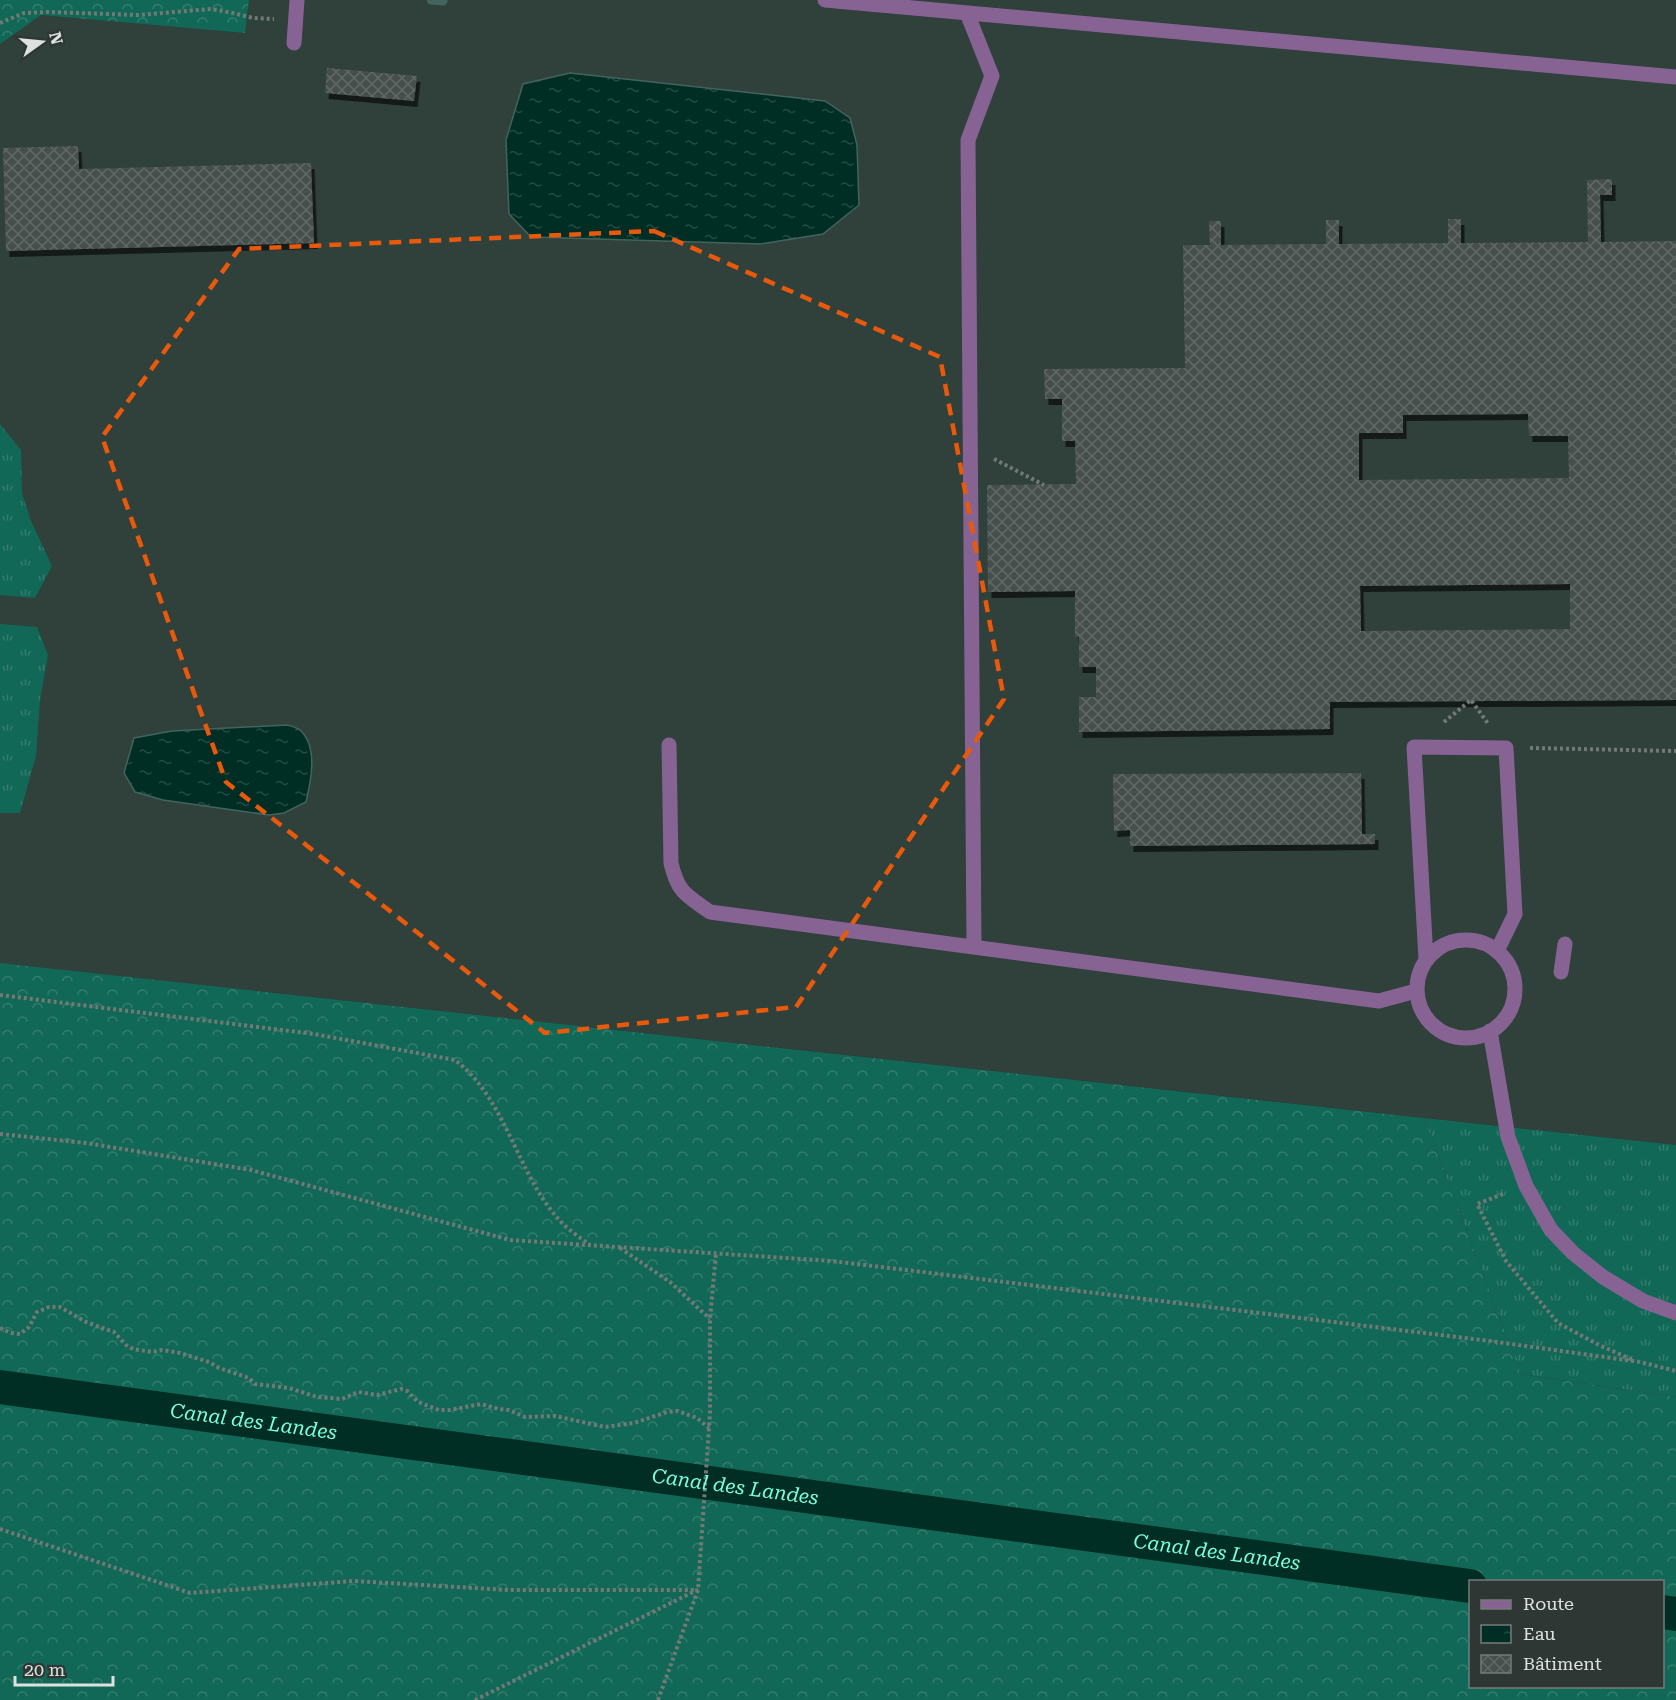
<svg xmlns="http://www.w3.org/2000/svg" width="1676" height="1700" font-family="'Roboto Serif',serif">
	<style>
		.built { fill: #30403b }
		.grass { fill: url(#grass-tufts) }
		.forest { fill: url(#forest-crowns); fill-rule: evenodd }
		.water { fill: url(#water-ripples); stroke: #42645c; stroke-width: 1.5 }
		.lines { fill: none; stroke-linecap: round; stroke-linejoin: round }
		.stream { stroke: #42645c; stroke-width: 9 }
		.canal { stroke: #002e24; stroke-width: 34 }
		.building { fill: url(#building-cross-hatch); fill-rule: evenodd; filter: url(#shadow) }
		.path { stroke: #727977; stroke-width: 4; stroke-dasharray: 3 3; stroke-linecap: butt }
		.minor { stroke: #876394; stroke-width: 15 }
		.marked { fill: none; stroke: #e8590c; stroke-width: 4.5; stroke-dasharray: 12 8; stroke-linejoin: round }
		.labels { text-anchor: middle; stroke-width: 6; stroke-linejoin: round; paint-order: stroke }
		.water-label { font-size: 20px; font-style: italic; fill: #7affdd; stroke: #2f3735 }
	</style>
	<defs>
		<pattern id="grass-tufts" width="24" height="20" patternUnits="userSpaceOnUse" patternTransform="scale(1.5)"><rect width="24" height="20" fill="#126856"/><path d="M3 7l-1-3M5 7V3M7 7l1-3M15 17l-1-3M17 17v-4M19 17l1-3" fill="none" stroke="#347d6e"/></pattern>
		<pattern id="forest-crowns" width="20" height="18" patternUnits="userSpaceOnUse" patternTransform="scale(1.5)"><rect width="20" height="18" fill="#126856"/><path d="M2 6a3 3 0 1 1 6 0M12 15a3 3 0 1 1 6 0" fill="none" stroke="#347d6e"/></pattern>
		<pattern id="water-ripples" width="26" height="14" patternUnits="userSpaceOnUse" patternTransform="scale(1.5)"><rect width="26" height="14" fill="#002e24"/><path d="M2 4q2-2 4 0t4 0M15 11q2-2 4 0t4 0" fill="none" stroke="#254c44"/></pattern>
		<pattern id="building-cross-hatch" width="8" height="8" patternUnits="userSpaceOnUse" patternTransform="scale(1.5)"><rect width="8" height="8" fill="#47504d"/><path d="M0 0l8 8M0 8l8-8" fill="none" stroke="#616966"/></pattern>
		<filter id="shadow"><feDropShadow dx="3.5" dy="6" stdDeviation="0" flood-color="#0009"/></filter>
	</defs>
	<rect width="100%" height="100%" fill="#2f3735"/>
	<path class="built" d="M249,0H1676V1145L0,963V44L41,15L245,33Z"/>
	<path class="grass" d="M0,424L21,450L22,493L31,521L52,566L35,598L0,595Z
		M0,624L37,627L48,655L40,700L36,756L20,813H0Z
		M1424,1118L1676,1145V1397L1521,1374Z"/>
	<path class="forest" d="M0,0H249L245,33L41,15L0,44Z
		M0,963L1424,1118L1521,1374L1676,1397V1700H0ZM1470,1582H1662V1686H1470Z"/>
	<path class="water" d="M570,73L825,101L850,118L857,145L859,205L823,234L761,244L531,237L509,214L506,140L523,84Z
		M287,725C291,726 298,728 301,731C318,748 311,781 306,802L284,813L269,815L163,800L135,792L124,773L134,738L172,731Z"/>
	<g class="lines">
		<path class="stream" d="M431,0L443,1"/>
		<g class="canal">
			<path id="s1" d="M0,1387L1470,1586"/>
			<path d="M1662,1612L1676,1614"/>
		</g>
	</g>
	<path class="building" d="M327,68L417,76L414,101L325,93Z
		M78,146L79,169L311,163L314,243L6,251L3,148Z
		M1612,179V195H1600L1601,242L1676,241V700L1330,702V729L1079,732V697H1096V667H1079V636L1075,637V591L988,592L987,485L1076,484L1075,441H1062V399H1045L1044,369L1185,368L1183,245H1210L1209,221H1221V245L1326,244V220H1339V244L1448,243V219H1461V243L1588,242L1587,180ZM1528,414L1529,436H1568L1569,478L1359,480V433H1403V415ZM1570,584V629L1361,631L1360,586Z
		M1361,773L1362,834H1375V844L1130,846V830L1114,831L1113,774Z"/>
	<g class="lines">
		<path class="path" d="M0,23L24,13L47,12L138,15L211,9L233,13L253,18L274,19
			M1675,453H1676
			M994,459L1044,485
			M1444,722L1471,700L1489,725
			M1530,748L1676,751
			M0,995L314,1034L455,1060C505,1098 516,1169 555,1215C564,1227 578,1236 590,1245
			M0,1134L86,1143L251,1170L510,1240L832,1261L1490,1341L1640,1362L1676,1371
			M1503,1194L1477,1204L1506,1261L1558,1323L1599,1345L1633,1360
			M620,1248L670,1282L710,1319
			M0,1328L11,1333L20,1334L29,1327L37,1312L49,1307H60L86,1322L114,1332L126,1345L133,1349L152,1352L162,1350L180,1353L209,1362L219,1368L249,1378L255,1384L289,1388L317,1397L342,1399L358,1392L377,1395L401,1389L407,1391L418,1402L439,1410H450L481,1404L499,1409L509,1410L525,1417L555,1416L605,1427L634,1423L667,1412L678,1411L697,1418L709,1428
			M0,1529L190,1593L354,1581L508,1590H698
			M475,1700L697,1590
			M658,1700L698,1590L710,1413V1319L716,1253"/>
		<path class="minor" d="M825,0L1676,77
			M967,13L992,76L968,140L974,947
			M294,43L297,0
			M669,745L671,863C678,893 686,895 710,912L1379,1001L1416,991
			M1417 989a49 49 0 1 1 98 0a49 49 0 1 1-98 0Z
			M1426,959L1414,747L1506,748L1515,914L1497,951
			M1561,972L1565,944
			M1490,1031L1508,1137L1526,1186L1551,1230L1573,1253L1603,1277L1643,1301L1676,1313"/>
	</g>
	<path class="marked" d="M654,231L940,357L1004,699L796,1007L545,1033L226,782L102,437L239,249Z"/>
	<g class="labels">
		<g class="water-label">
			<text dy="7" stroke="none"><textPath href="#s1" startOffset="256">Canal des Landes</textPath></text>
			<text dy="7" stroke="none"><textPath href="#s1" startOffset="742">Canal des Landes</textPath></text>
			<text dy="7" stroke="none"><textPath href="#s1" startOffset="1228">Canal des Landes</textPath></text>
		</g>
	</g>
	<rect x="1469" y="1580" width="195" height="108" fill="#2f3735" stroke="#757b79" stroke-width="1.5"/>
	<rect x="1481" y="1600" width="30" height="9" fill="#876394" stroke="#757b79" stroke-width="1.5"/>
	<text x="1523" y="1610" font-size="18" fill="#dde2e0">Route</text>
	<rect x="1481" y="1625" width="30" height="18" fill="url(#water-ripples)" stroke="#757b79" stroke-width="1.5"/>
	<text x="1523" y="1640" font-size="18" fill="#dde2e0">Eau</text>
	<rect x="1481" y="1655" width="30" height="18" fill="url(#building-cross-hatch)" stroke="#757b79" stroke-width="1.5"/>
	<text x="1523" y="1670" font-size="18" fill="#dde2e0">Bâtiment</text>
	<g transform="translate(42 42) rotate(75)" stroke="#2f3735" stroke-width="4.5" paint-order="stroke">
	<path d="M0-4.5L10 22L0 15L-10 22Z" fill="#dde2e0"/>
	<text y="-9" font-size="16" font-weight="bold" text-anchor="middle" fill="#dde2e0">N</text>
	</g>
	<path d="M15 1676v9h98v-9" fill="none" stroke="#dde2e0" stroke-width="3"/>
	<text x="24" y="1676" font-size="18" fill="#dde2e0" stroke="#2f3735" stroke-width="4.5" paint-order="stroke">20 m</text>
</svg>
